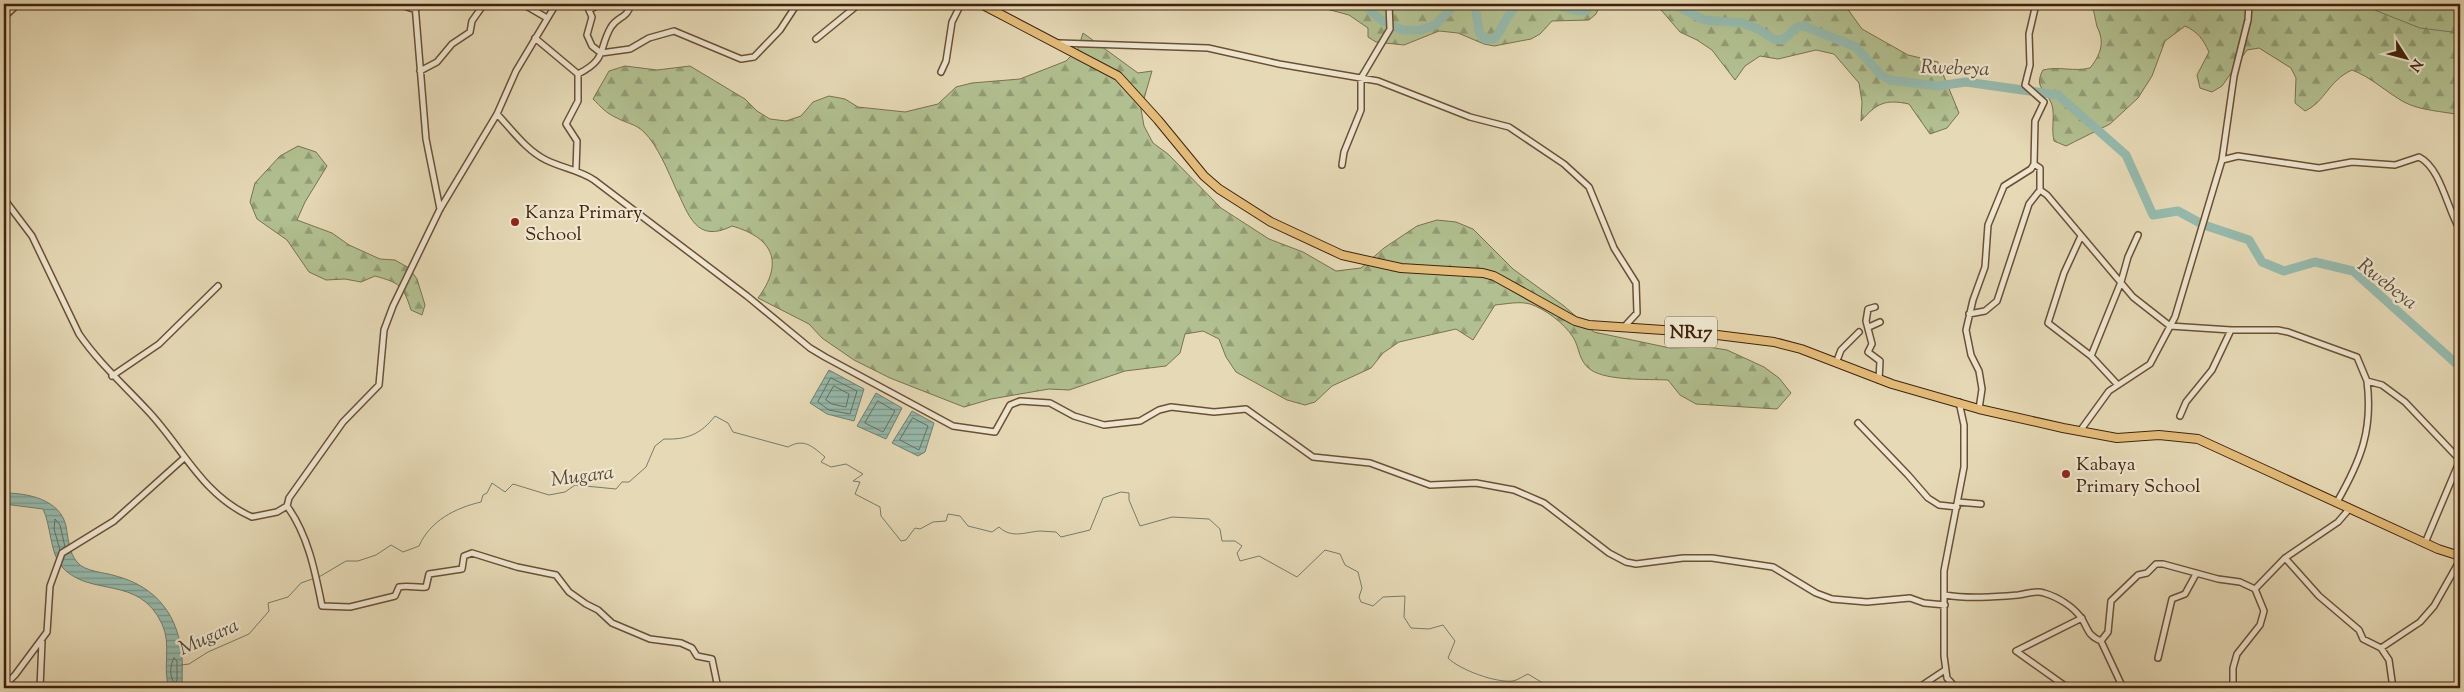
<svg xmlns="http://www.w3.org/2000/svg" width="2464" height="692" font-family="'Sorts Mill Goudy',serif">
	<style>
		.forest { fill: url(#forest-firs); stroke: #7a724e }
		.water { fill: url(#water-rules); stroke: #747e6d }
		.lines { fill: none; stroke-linecap: round; stroke-linejoin: round }
		.shore { stroke: #6c6e5c; stroke-width: 1 }
		.stream { stroke: #747e6d; stroke-width: 1 }
		.river { stroke: #96baad; stroke-width: 9 }
		.street-casing { stroke: #6a5036; stroke-width: 8 }
		.primary-casing { stroke: #41230c; stroke-width: 10 }
		.street { stroke: #efe6d0; stroke-width: 5 }
		.primary { stroke: #e3bc7b; stroke-width: 8 }
		.poi-dot { fill: #8f2418; stroke: #efe6d0; stroke-width: 2 }
		.labels { text-anchor: middle; stroke-width: 4.5; stroke-linejoin: round; paint-order: stroke }
		.shield { fill: #efe6d0; stroke: #755e47; stroke-width: 1 }
		.shield-label { font-size: 18px; font-weight: bold; fill: #41230c }
		.poi-label { font-size: 19px; fill: #41230c; stroke: #efe6d0; text-anchor: start }
		.water-label { font-size: 20px; font-style: italic; fill: #564934; stroke: #efe6d0 }
	</style>
	<defs>
		<pattern id="forest-firs" width="22" height="20" patternUnits="userSpaceOnUse" patternTransform="scale(1.25)"><rect width="22" height="20" fill="#b2c091"/><path d="M5 1l3.5 6h-7zM16 11l3.5 6h-7z" fill="#929c75"/></pattern>
		<pattern id="water-rules" width="6" height="5" patternUnits="userSpaceOnUse" patternTransform="scale(1.25)"><rect width="6" height="5" fill="#96baad"/><path d="M0 2.5h6" fill="none" stroke="#7c978b"/></pattern>
	</defs>
	<rect width="100%" height="100%" fill="#e6d9b6"/>
	<filter id="stains"><feTurbulence type="fractalNoise" baseFrequency=".004" numOctaves="4"/><feColorMatrix values="0 0 0 0 .2 0 0 0 0 .09 0 0 0 0 .02 0 0 0 .5 -.17"/></filter>
	<radialGradient id="worn" r=".72"><stop offset=".6" stop-color="#630" stop-opacity="0"/><stop offset="1" stop-color="#630" stop-opacity=".3"/></radialGradient>
	<path class="forest" d="M1308,4H1599L1600,5L1596,14L1589,20L1552,21L1540,34L1531,39L1494,46L1484,44L1458,33L1439,31L1404,45L1376,42L1368,37V28L1349,15Z
		M1656,4H1737L1756,8H1775L1793,4H1844L1862,29L1908,55L1938,62L1959,113L1947,128L1930,134L1909,104C1885,99 1877,103 1861,121L1862,102L1859,83L1834,54L1816,50L1778,59L1760,56L1745,66L1735,80L1712,50L1697,40L1680,32Z
		M2089,4H2460V115C2442,111 2421,111 2404,102C2386,92 2371,77 2352,70C2328,81 2326,101 2305,111L2295,103L2296,78L2291,68L2259,48L2247,50L2222,86L2212,92L2200,88L2197,75L2209,52C2203,39 2198,32 2185,26L2165,41L2152,76L2138,98L2110,124L2066,146L2054,141C2051,128 2055,116 2052,105C2047,90 2033,88 2043,70C2059,66 2074,72 2090,68C2098,58 2104,47 2100,34C2099,30 2096,26 2096,22C2094,14 2095,11 2089,4Z
		M1083,33L1138,73L1152,71L1141,109L1144,126L1153,143L1168,154L1221,208L1269,239L1303,252L1336,271L1361,268L1384,248L1417,226L1437,220L1456,222L1473,229L1513,269L1564,306L1594,332L1670,348L1708,347L1727,350L1764,367L1779,378L1791,393L1777,409L1696,404L1680,395L1668,380C1647,379 1608,381 1591,370C1578,361 1580,348 1573,337C1564,323 1545,309 1530,304C1520,301 1506,304 1495,305L1473,340L1456,329L1399,342L1383,353L1371,368L1332,386L1315,402L1305,405L1287,400L1236,372L1226,357L1219,339L1203,331L1185,334L1180,353L1166,366L1125,371L1069,390L1049,389L991,399L964,407L890,378L854,360L822,338L809,324L758,298C784,263 774,238 732,226C696,244 689,215 676,189C668,171 658,146 644,132C636,124 626,123 617,118C607,114 600,106 593,99L609,71L625,66L657,70L690,66L745,99L757,111L770,119L786,121L801,116L813,102L829,96L845,99L858,107L905,112L938,104L956,87L972,83L1020,79L1066,61L1078,49Z
		M298,146L316,152L327,166L305,202L297,220L332,233L349,245L380,259L395,260L409,268L417,279L425,305L422,315L411,310C403,285 400,283 375,276L361,282L345,279L326,280L309,272L287,240L257,219L250,202L255,183L280,156Z"/>
	<path class="water" d="M829,370L864,389L854,421L827,414L810,403Z
		M876,393L902,408L886,439L857,426Z
		M912,411L934,423L925,452L918,456L892,443Z
		M4,493C27,493 60,499 66,526C68,537 69,553 77,562C85,572 104,572 116,576C157,587 179,616 182,658C183,668 181,678 183,688H169C162,667 172,645 162,624C139,574 90,598 62,567C50,554 51,525 43,509L4,504Z"/>
	<g class="lines">
		<path class="shore" d="M831,378L857,391L850,414L829,410L818,402Z
			M834,386L849,394L846,407L832,404L826,400Z
			M878,401L895,411L883,432L865,423Z
			M913,418L928,426L919,450L900,440Z
			M60,550L54,529L55,519L60,525L65,547
			M174,658L177,661V680L175,683C169,678 170,664 174,658Z"/>
		<path class="stream" d="M2364,4L2377,11L2420,28L2460,33
			M319,577L346,561H358L376,555L391,545L403,552L419,546C430,521 455,508 481,502L483,495L487,493L492,483L505,492L513,484L549,495L565,492L575,485L616,489L622,482H629L646,467L655,446L664,439C687,440 701,434 715,416L728,423L733,432L788,447C804,438 812,446 825,457L821,462L831,467L846,464L863,474L853,481L860,482L855,494L880,507L881,516L901,541L906,540L915,528L920,529L933,522L946,521L948,514L960,516L968,526L992,532L999,527C1012,539 1025,532 1040,531C1045,531 1051,532 1056,532L1061,537L1090,530L1103,498L1121,492L1129,493V500L1140,526L1172,517L1209,519L1220,529L1222,541H1235L1242,546L1237,553L1240,561L1259,556L1297,577L1325,550L1340,554L1345,565L1358,572L1362,588L1359,597L1361,602L1373,606L1383,597L1405,596L1404,617L1411,628L1429,629L1443,625L1455,641L1448,658C1460,670 1496,683 1513,681C1518,680 1523,676 1528,674L1551,688
			M181,665L189,664L208,652L249,634L269,611L268,603L288,597L301,583L315,578"/>
		<path class="river" d="M1363,4L1381,20L1402,30H1421L1435,25L1456,4
			M1475,4L1479,32L1485,39H1494C1504,28 1507,11 1520,4
			M1551,4L1579,11L1587,10L1591,4
			M1673,4L1704,20L1742,23L1758,29L1774,39L1783,40L1797,27L1804,26L1856,47L1881,75L1890,80L1938,86L1966,82L2058,95L2126,155L2153,215L2178,211L2200,223
			M2207,226L2249,240L2262,262L2284,271L2315,262L2353,271L2460,367"/>
		<g class="street-casing">
			<path id="street" d="M398,4L416,10
				M415,4L426,139L440,209
				M523,4L547,18
				M585,4L591,9L600,4
				M588,8L592,17L587,35L592,46L601,53L630,49L649,38L674,31L741,59L754,57L780,30L797,4
				M4,17L18,4
				M535,38L578,74V101L566,124L577,141L576,170
				M816,39L859,4
				M1059,43L1208,48L1279,64L1378,81L1470,117L1509,127L1564,164L1589,187L1614,248L1636,283L1637,313L1624,327
				M420,71L437,62L452,44L470,32L472,21L484,4
				M941,72L946,61L952,22L961,4
				M578,74C608,59 598,49 611,27C618,16 627,19 631,4
				M497,114C512,130 526,150 546,160C562,168 579,170 594,180L747,296L810,348L825,357L953,426L995,432L1010,405L1020,401L1050,403L1074,416L1104,425L1140,421L1159,410L1171,407L1214,412L1246,409L1313,457L1370,463L1430,485L1476,483L1514,490L1544,503L1609,553L1626,562L1636,564L1683,558H1712L1773,567L1816,593L1832,599L1867,602L1910,598L1924,603L1945,605
				M2222,160L2238,156L2319,168L2352,162L2395,165L2419,157C2441,168 2447,209 2460,230
				M2034,164L2040,168V190L2047,195L2133,297L2170,326L2231,330H2278L2288,332L2357,357L2367,381L2382,385L2405,402L2460,460L2425,543
				M1342,165L1344,152L1361,110V78L1390,29L1389,4
				M4,199L32,236L79,334C99,363 124,385 148,411C183,448 202,495 252,517L277,512L287,506C308,535 315,571 322,606L350,607L395,596L399,587C408,585 416,588 426,587L429,574L462,569L464,556L472,553L517,567L556,575L569,592L586,604L598,610L612,623L650,639L681,643L692,648L697,656L712,659L718,688
				M2081,236L2064,273L2048,323L2091,356L2117,384
				M1875,307L1868,309L1866,321L1872,344L1868,352L1880,361L1879,380
				M1969,314L1985,311L1997,301L2029,204L2040,190
				M1869,327L1880,322
				M2091,356L2121,282L2128,257L2138,235
				M1836,363L1841,350L1859,332
				M112,376L159,344L218,286
				M1979,409L1982,389L1979,371L1971,355L1966,330L1973,300L1985,267L1988,225L2004,186L2031,169L2034,164L2035,121L2044,102L2025,85L2030,65L2029,34L2036,4
				M2180,416L2186,402L2212,370L2231,330
				M1858,423L1908,475L1928,498L1939,505L1957,507
				M2080,431L2109,391L2150,364L2175,317L2222,160L2234,76L2248,20L2249,4
				M1958,502L1981,504
				M2337,502C2361,460 2373,430 2367,381
				M287,506L289,498L343,422L379,385L384,330L393,306L440,209L497,114L516,71L556,4
				M2285,558L2319,596L2359,630L2363,639L2381,648L2389,660L2393,688
				M1945,595C1968,599 1994,597 2018,595C2027,594 2035,590 2044,593C2058,597 2074,607 2082,619C2088,629 2088,636 2101,641
				M2381,648L2420,622L2434,606L2460,560
				M2158,658L2172,599L2185,594L2196,574
				M4,686L15,675L47,632L50,586L62,553L114,521L183,459
				M40,688L42,641
				M1921,688L1924,684L1945,670
				M1956,688L1947,678L1944,656V571L1964,467V425L1959,402
				M2068,688L2016,651L2082,618
				M2123,688L2101,641L2108,632L2111,601L2138,575L2147,573L2156,564H2163L2218,579L2240,582L2255,589
				M2233,688V668L2237,654L2260,625L2264,611L2255,589L2285,558L2338,522L2350,508"/>
		</g>
		<g class="primary-casing">
			<path id="primary" d="M981,4L1118,76L1158,120L1204,176L1219,189L1271,222L1342,255L1401,268L1483,273L1494,276L1575,321L1589,325L1693,332L1774,342L1801,349L1892,384L1979,409L2063,428L2117,438L2159,435L2198,439L2438,549L2460,556"/>
		</g>
		<use href="#street" class="street"/>
		<use href="#primary" class="primary"/>
	</g>
	<g class="poi-dot">
		<circle cx="515" cy="222" r="5"/>
		<circle cx="2066" cy="474" r="5"/>
	</g>
	<g class="labels">
		<rect class="shield" x="1665" y="316.5" width="52" height="31" rx="4"/>
		<g class="shield-label">
			<text x="1691" y="338">NR17</text>
		</g>
		<g class="poi-label">
			<text x="525" y="218">Kanza Primary<tspan x="525" dy="22">School</tspan></text>
			<text x="2076" y="470">Kabaya<tspan x="2076" dy="22">Primary School</tspan></text>
		</g>
		<g class="water-label">
			<text transform="translate(1955 67) rotate(2)" y="7">Rwebeya</text>
			<text transform="translate(2388 283) rotate(38)" y="7">Rwebeya</text>
			<text transform="translate(582 475) rotate(-7)" y="7">Mugara</text>
			<text transform="translate(208 636) rotate(-24)" y="7">Mugara</text>
		</g>
	</g>
	<rect width="2464" height="692" fill="none" stroke="#e6d9b6" stroke-width="20"/>
	<rect x="5" y="5" width="2454" height="682" fill="none" stroke="#41230c" stroke-width="2.5"/>
	<rect x="10" y="10" width="2444" height="672" fill="none" stroke="#41230c"/>
	<g transform="translate(2406 58) rotate(126)" stroke="#efe6d0" stroke-width="4" paint-order="stroke">
	<path d="M0-4L9 19L0 12L-9 19Z" fill="#41230c"/>
	<text y="-8" font-size="14" font-weight="bold" text-anchor="middle" fill="#41230c">N</text>
	</g>
	<rect width="100%" height="100%" filter="url(#stains)"/>
	<rect width="100%" height="100%" fill="url(#worn)"/>
</svg>
